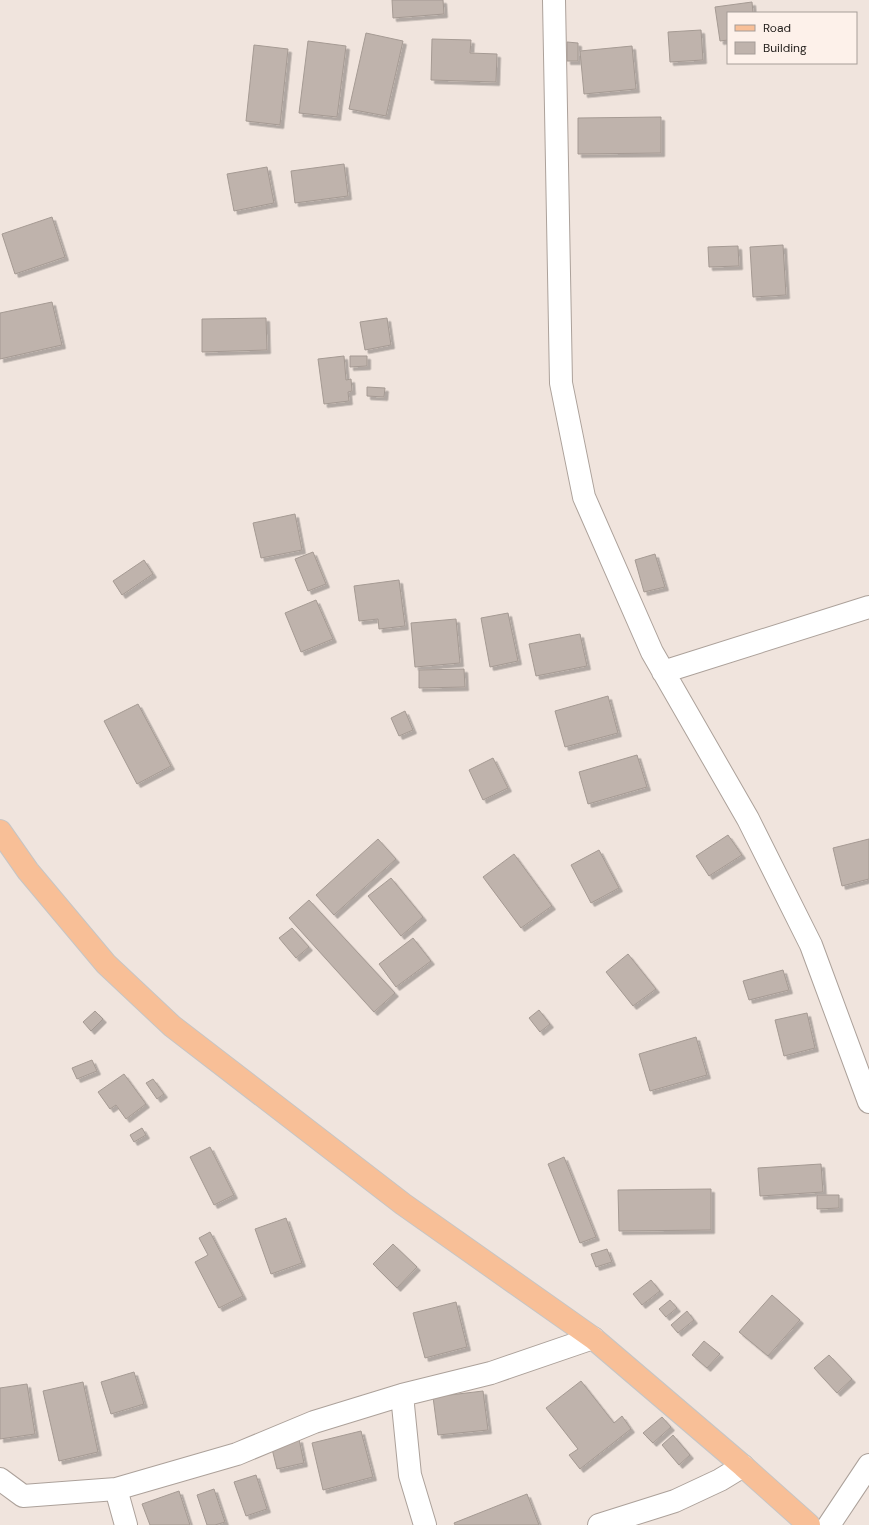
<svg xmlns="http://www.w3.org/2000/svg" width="869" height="1525" font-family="'DM Sans',sans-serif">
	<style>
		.building { fill: #bfb3ac; stroke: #a59a93; filter: url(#shadow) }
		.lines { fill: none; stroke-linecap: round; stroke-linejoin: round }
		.minor-casing { stroke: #aca19a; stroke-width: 24 }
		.major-casing { stroke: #c6c5c4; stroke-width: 24 }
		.minor { stroke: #fff; stroke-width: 22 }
		.major { stroke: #f8bf97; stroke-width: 22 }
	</style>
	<defs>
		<filter id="shadow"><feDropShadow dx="3.5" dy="3.5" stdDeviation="0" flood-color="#0004"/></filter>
	</defs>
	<rect width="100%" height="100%" fill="#f0e4dd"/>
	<path class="building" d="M392,0H443L444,14L393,18Z
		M752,2L753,13H728V40L720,41L715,7Z
		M701,30L703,60L670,62L668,32Z
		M366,33L403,41L386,116L349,109Z
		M432,39L471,40L470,53L497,54L496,82L431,80Z
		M308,41L346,46L337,117L299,113Z
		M567,42L578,43V61H567Z
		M254,45L288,49L280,125L246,121Z
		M632,46L636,89L584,94L580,51Z
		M661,117V153L578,154V118Z
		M344,164L348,196L295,203L291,171Z
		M267,167L274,203L234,211L227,174Z
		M52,217L65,257L15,274L2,234Z
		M783,245L786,295L753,297L750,247Z
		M738,246L739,266L709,267L708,247Z
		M52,302L62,345L0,359V313Z
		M266,318L267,350L202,352V319Z
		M387,318L391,345L365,350L360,322Z
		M344,356L346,380L351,379L352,391L348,392L349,401L324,404L318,359Z
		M350,356H367V366L350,367Z
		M367,387L385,388L384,397L367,396Z
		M295,514L302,550L261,558L253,523Z
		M313,552L326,584L308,591L295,559Z
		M655,554L665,587L644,592L635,560Z
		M144,560L153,574L122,595L113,581Z
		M399,580L405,626L379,629L378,619L359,621L354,586Z
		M316,600L333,639L301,652L285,613Z
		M508,613L518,661L490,667L481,618Z
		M456,619L460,663L415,667L411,623Z
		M580,634L587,666L536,676L529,644Z
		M464,669L465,687L419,688V670Z
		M608,696L618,733L565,747L555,711Z
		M138,704L171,766L137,784L104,721Z
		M405,711L413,730L399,736L391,718Z
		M637,755L647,787L588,804L579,772Z
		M493,758L508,788L483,800L469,770Z
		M728,835L742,855L709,876L696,856Z
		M378,839L396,859L334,915L316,895Z
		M869,839V879L842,886L833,848Z
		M599,850L619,888L591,903L571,865Z
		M514,854L552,906L521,928L483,877Z
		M391,878L423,917L401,936L368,896Z
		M309,900L395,993L374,1012L289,918Z
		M292,928L309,947L296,958L279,938Z
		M413,938L431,961L396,987L379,964Z
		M628,954L656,989L633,1006L606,972Z
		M783,970L789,990L749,1000L743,981Z
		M539,1010L550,1024L540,1032L529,1018Z
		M95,1011L103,1019L91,1031L83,1022Z
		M807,1013L815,1048L784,1056L775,1020Z
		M696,1037L707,1075L650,1091L639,1054Z
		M92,1060L97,1071L77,1079L72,1068Z
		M124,1074L146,1104L126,1119L116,1105L110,1109L98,1092Z
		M153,1079L164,1094L157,1099L146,1083Z
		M142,1128L146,1135L134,1142L130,1135Z
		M210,1147L234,1195L214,1205L190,1157Z
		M564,1157L596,1237L580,1243L548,1164Z
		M821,1164L823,1192L760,1196L758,1168Z
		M711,1189V1230L619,1231L618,1190Z
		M817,1195H839V1208L817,1209Z
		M286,1218L302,1263L271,1274L255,1229Z
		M210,1232L243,1296L219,1308L195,1262L208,1255L199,1238Z
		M393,1244L417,1267L397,1288L373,1264Z
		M607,1249L612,1262L596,1267L591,1254Z
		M651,1280L660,1291L642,1305L633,1294Z
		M772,1295L800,1320L768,1356L739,1332Z
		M670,1300L677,1308L666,1317L659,1309Z
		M456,1302L467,1347L425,1358L413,1313Z
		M687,1311L694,1320L678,1333L671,1325Z
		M704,1341L720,1354L707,1368L692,1355Z
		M829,1355L852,1379L837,1393L814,1368Z
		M134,1372L144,1404L111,1414L101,1382Z
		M581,1381L614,1423L622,1416L631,1429L580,1469L569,1455L578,1449L546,1408Z
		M83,1382L98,1452L59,1461L43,1391Z
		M27,1384L35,1434L0,1439V1388Z
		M483,1391L488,1430L438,1435L433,1397Z
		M662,1417L671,1427L653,1443L643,1433Z
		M361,1431L373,1477L323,1490L312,1443Z
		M673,1435L690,1455L679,1465L662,1445Z
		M299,1439L304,1463L277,1469L271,1445Z
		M256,1475L267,1509L246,1516L234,1482Z
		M214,1489L225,1522L215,1525H207L197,1495Z
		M179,1491L190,1525H150L142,1504Z
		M527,1494L539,1525H455L454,1523Z"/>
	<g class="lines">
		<g class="minor-casing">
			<path id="minor" d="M554,0L561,383L584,497L652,652L748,819L811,945L869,1102
				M663,672L869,607
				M402,1395L410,1475L425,1525
				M0,1479L23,1496L116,1489L237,1454L314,1422L402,1395L491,1373L593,1338
				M116,1489L126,1525
				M599,1525L675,1501L720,1480L743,1466
				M829,1525L869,1465"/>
		</g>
		<g class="major-casing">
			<path id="major" d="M0,831L28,871L106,964L172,1026L403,1204L593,1338L743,1466L809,1525"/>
		</g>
		<use href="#minor" class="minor"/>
		<use href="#major" class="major"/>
	</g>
	<rect x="727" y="12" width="130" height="52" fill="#fdf1ea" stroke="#a69d98"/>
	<rect x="735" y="25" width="20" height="6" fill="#f8bf97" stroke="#a69d98"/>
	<text x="763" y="32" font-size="12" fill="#24201d">Road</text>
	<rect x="735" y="42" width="20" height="12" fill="#bfb3ac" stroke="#a69d98"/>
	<text x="763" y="52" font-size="12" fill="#24201d">Building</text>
</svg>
